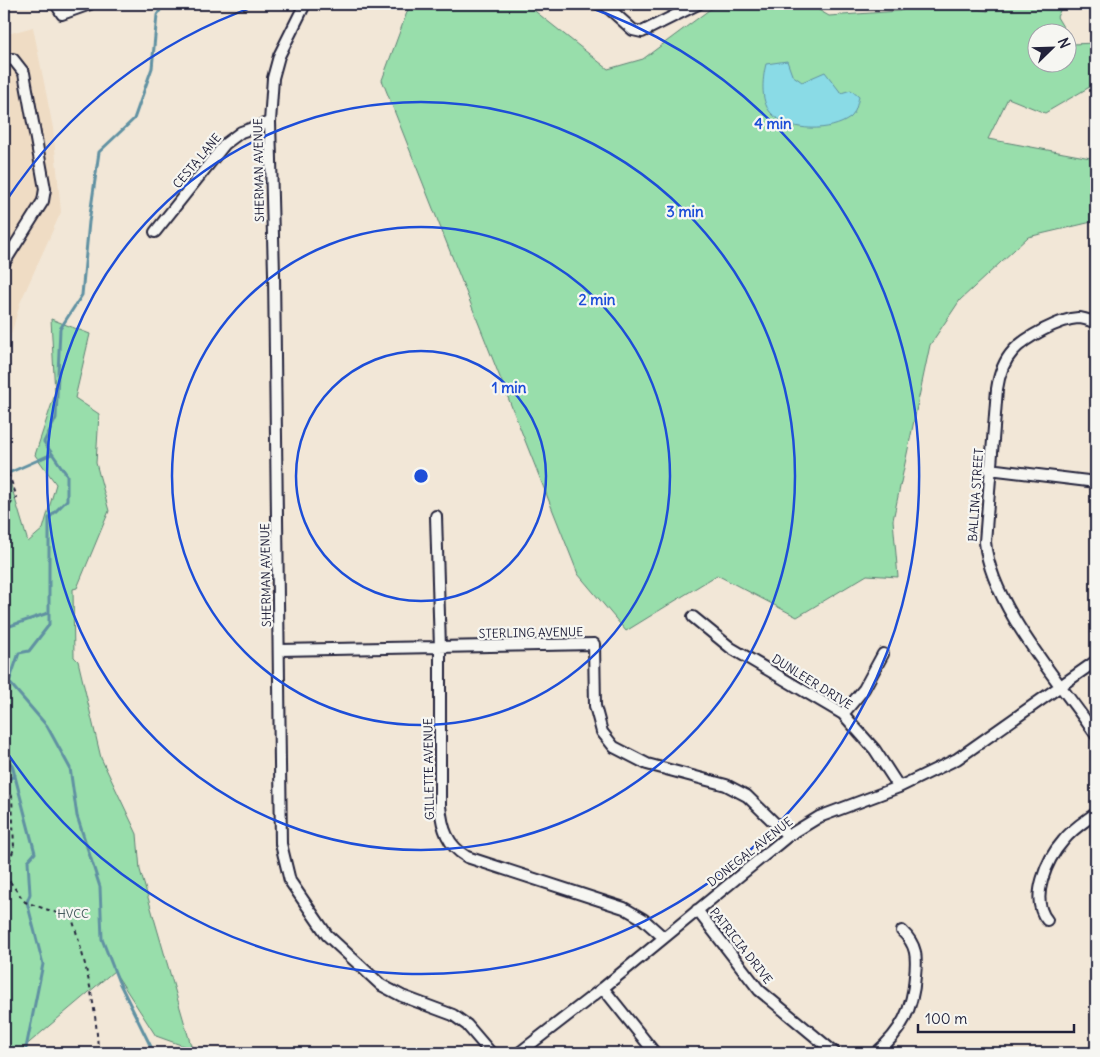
<svg xmlns="http://www.w3.org/2000/svg" width="1100" height="1057" font-family="Delius,sans-serif">
	<style>
		.built { fill: #efdcc4 }
		.green { fill: #98deab; stroke: #5d8073 }
		.water { fill: #8adbe6; stroke: #6091a2 }
		.lines { fill: none; stroke-linecap: round; stroke-linejoin: round }
		.stream { stroke: #6091a2; stroke-width: 3 }
		.minor-casing { stroke: #22223b; stroke-width: 14 }
		.path { stroke: #22223b; stroke-width: 2; stroke-dasharray: 4 4; stroke-linecap: butt }
		.minor { stroke: #f6f6f2; stroke-width: 10 }
		.ring { fill: none; stroke: #1d4ed8; stroke-width: 2.5 }
		.labels { text-anchor: middle; stroke-width: 4.5; stroke-linejoin: round; paint-order: stroke }
		.street-label { font-size: 12px; fill: #22223b; stroke: #f6f6f2 }
		.park-label { font-size: 12px; fill: #455a5d; stroke: #f6f6f2 }
		.centre { fill: #1d4ed8; stroke: #f6f6f2; stroke-width: 2.5 }
		.ring-label { font-size: 15px; text-anchor: middle; font-weight: bold; fill: #1d4ed8; stroke: #f6f6f2; stroke-width: 4.5; stroke-linejoin: round; paint-order: stroke }
	</style>
	<rect width="100%" height="100%" fill="#f2e7d7"/>
	<filter id="ink" filterUnits="userSpaceOnUse"><feTurbulence type="fractalNoise" baseFrequency=".02" numOctaves="2"/><feDisplacementMap in="SourceGraphic" scale="10" xChannelSelector="R" yChannelSelector="G"/><feConvolveMatrix kernelMatrix="1 2 1 2 8 2 1 2 1" color-interpolation-filters="sRGB"/></filter>
	<g filter="url(#ink)">
		<path class="built" d="M33,27L53,128L61,212L20,303L10,338L4,339V35Z"/>
		<path class="green" d="M410,4H526L608,69L643,59L709,10L723,4H808L829,16L899,11L924,4H943L988,11L994,4H1063L1057,17L1066,32H1038V62H1068V36L1072,44L1096,43V82L1093,85L1045,113L1008,98L988,139L1096,159V221L1028,237L960,300L930,345L893,520L898,577L867,575L797,617L717,575L626,631L578,574L382,80Z
			M51,319L90,334L75,398L99,414L96,463L109,511L77,588L73,589L74,657L78,661L101,758L137,834L140,870L192,1049L156,1036L114,971L17,1053H4V462L28,542L43,529L56,484L35,455L55,394Z"/>
		<path class="water" d="M787,61L792,75L802,82L825,72L841,93L851,90L859,97C857,104 856,113 850,118C831,132 791,132 773,115C760,104 762,80 766,64Z"/>
		<g class="lines">
			<path class="stream" d="M4,475L52,454
				M4,628L48,613
				M9,682L47,726L70,768L77,816L100,887L102,939L118,980L154,1053
				M4,686L9,682L19,653L29,651L49,625V518L67,500V475L44,442L56,418L60,329L82,295L89,222L99,152L134,119L152,68L157,15L164,4
				M4,758L12,765L35,853L28,861L30,894L27,902L43,964L25,1053
				M4,783L15,775"/>
			<g class="minor-casing">
				<path id="minor" d="M56,4L62,14L90,4
					M305,4L279,56L273,78L270,122L274,274L281,844L290,881L327,935L381,985L402,996L453,1015L467,1025L491,1053
					M604,4L633,30L642,32L698,4
					M4,60L13,59L24,73L45,189L43,201L4,263
					M155,232L225,144L241,132L270,122
					M1096,323C1091,321 1084,318 1078,318C1060,319 1024,338 1013,351C1003,362 999,375 997,389L985,542C991,606 1060,682 1096,735
					M989,469L1096,482
					M436,516L440,648V806C442,828 447,845 467,857L624,908L643,919L663,937
					M693,617L731,648L843,714L875,750L899,787
					M280,650L594,644L595,706L602,732L614,747L647,764L726,785L747,796L788,836
					M843,714L864,689L883,654
					M697,910L759,990L835,1053
					M1047,920C1029,899 1047,859 1063,841C1072,829 1084,822 1096,813
					M603,988L655,1053
					M519,1053L603,988L788,836L819,817L899,787L957,759L1096,661
					M876,1053C901,1032 913,1009 915,976C917,957 917,945 902,931"/>
			</g>
			<path class="path" d="M4,426L6,467L17,497L4,511
				M4,791L12,796L14,848L4,878
				M5,875L25,902L72,918C85,960 97,1008 98,1053"/>
			<use href="#minor" class="minor"/>
		</g>
	</g>
	<g class="ring">
		<circle cx="421" cy="476" r="125"/>
		<circle cx="421" cy="476" r="249"/>
		<circle cx="421" cy="476" r="374"/>
		<path d="M6 201A498 498 0 0 1 259 5M583 5A498 498 0 1 1 6 751"/>
	</g>
	<g class="labels">
		<g class="street-label">
			<text transform="translate(197 161) rotate(-50)" y="4">CESTA LANE</text>
			<text transform="translate(259 170) rotate(-91)" y="4">SHERMAN AVENUE</text>
			<text transform="translate(976 495) rotate(-86)" y="4">BALLINA STREET</text>
			<text transform="translate(266 575) rotate(-91)" y="4">SHERMAN AVENUE</text>
			<text transform="translate(531 633) rotate(-1)" y="4">STERLING AVENUE</text>
			<text transform="translate(812 682) rotate(32)" y="4">DUNLEER DRIVE</text>
			<text transform="translate(429 769) rotate(-91)" y="4">GILLETTE AVENUE</text>
			<text transform="translate(750 852) rotate(-38)" y="4">DONEGAL AVENUE</text>
			<text transform="translate(741 946) rotate(52)" y="4">PATRICIA DRIVE</text>
		</g>
		<g class="park-label">
			<text x="73" y="918">HVCC</text>
		</g>
	</g>
	<circle cx="421" cy="476" r="8" class="centre"/>
	<g class="ring-label">
		<text x="773" y="129">4 min</text>
		<text x="685" y="217">3 min</text>
		<text x="597" y="305">2 min</text>
		<text x="509" y="393">1 min</text>
	</g>
	<rect width="1100" height="1057" fill="none" stroke="#f6f6f2" stroke-width="20"/>
	<rect x="10" y="10" width="1080" height="1037" fill="none" stroke="#22223b" stroke-width="2" filter="url(#ink)"/>
	<g transform="translate(1052 48) rotate(67)"><circle r="24" fill="#f6f6f2" stroke="#a1a1a9"/>
	<path d="M0-4L9 19L0 12L-9 19Z" fill="#22223b"/>
	<text y="-8" font-size="14" font-weight="bold" text-anchor="middle" fill="#22223b">N</text>
	</g>
	<path d="M918 1024v8h156v-8" fill="none" stroke="#22223b" stroke-width="2.5"/>
	<text x="925" y="1024" font-size="15" fill="#22223b" stroke="#f6f6f2" stroke-width="4" paint-order="stroke">100 m</text>
</svg>
